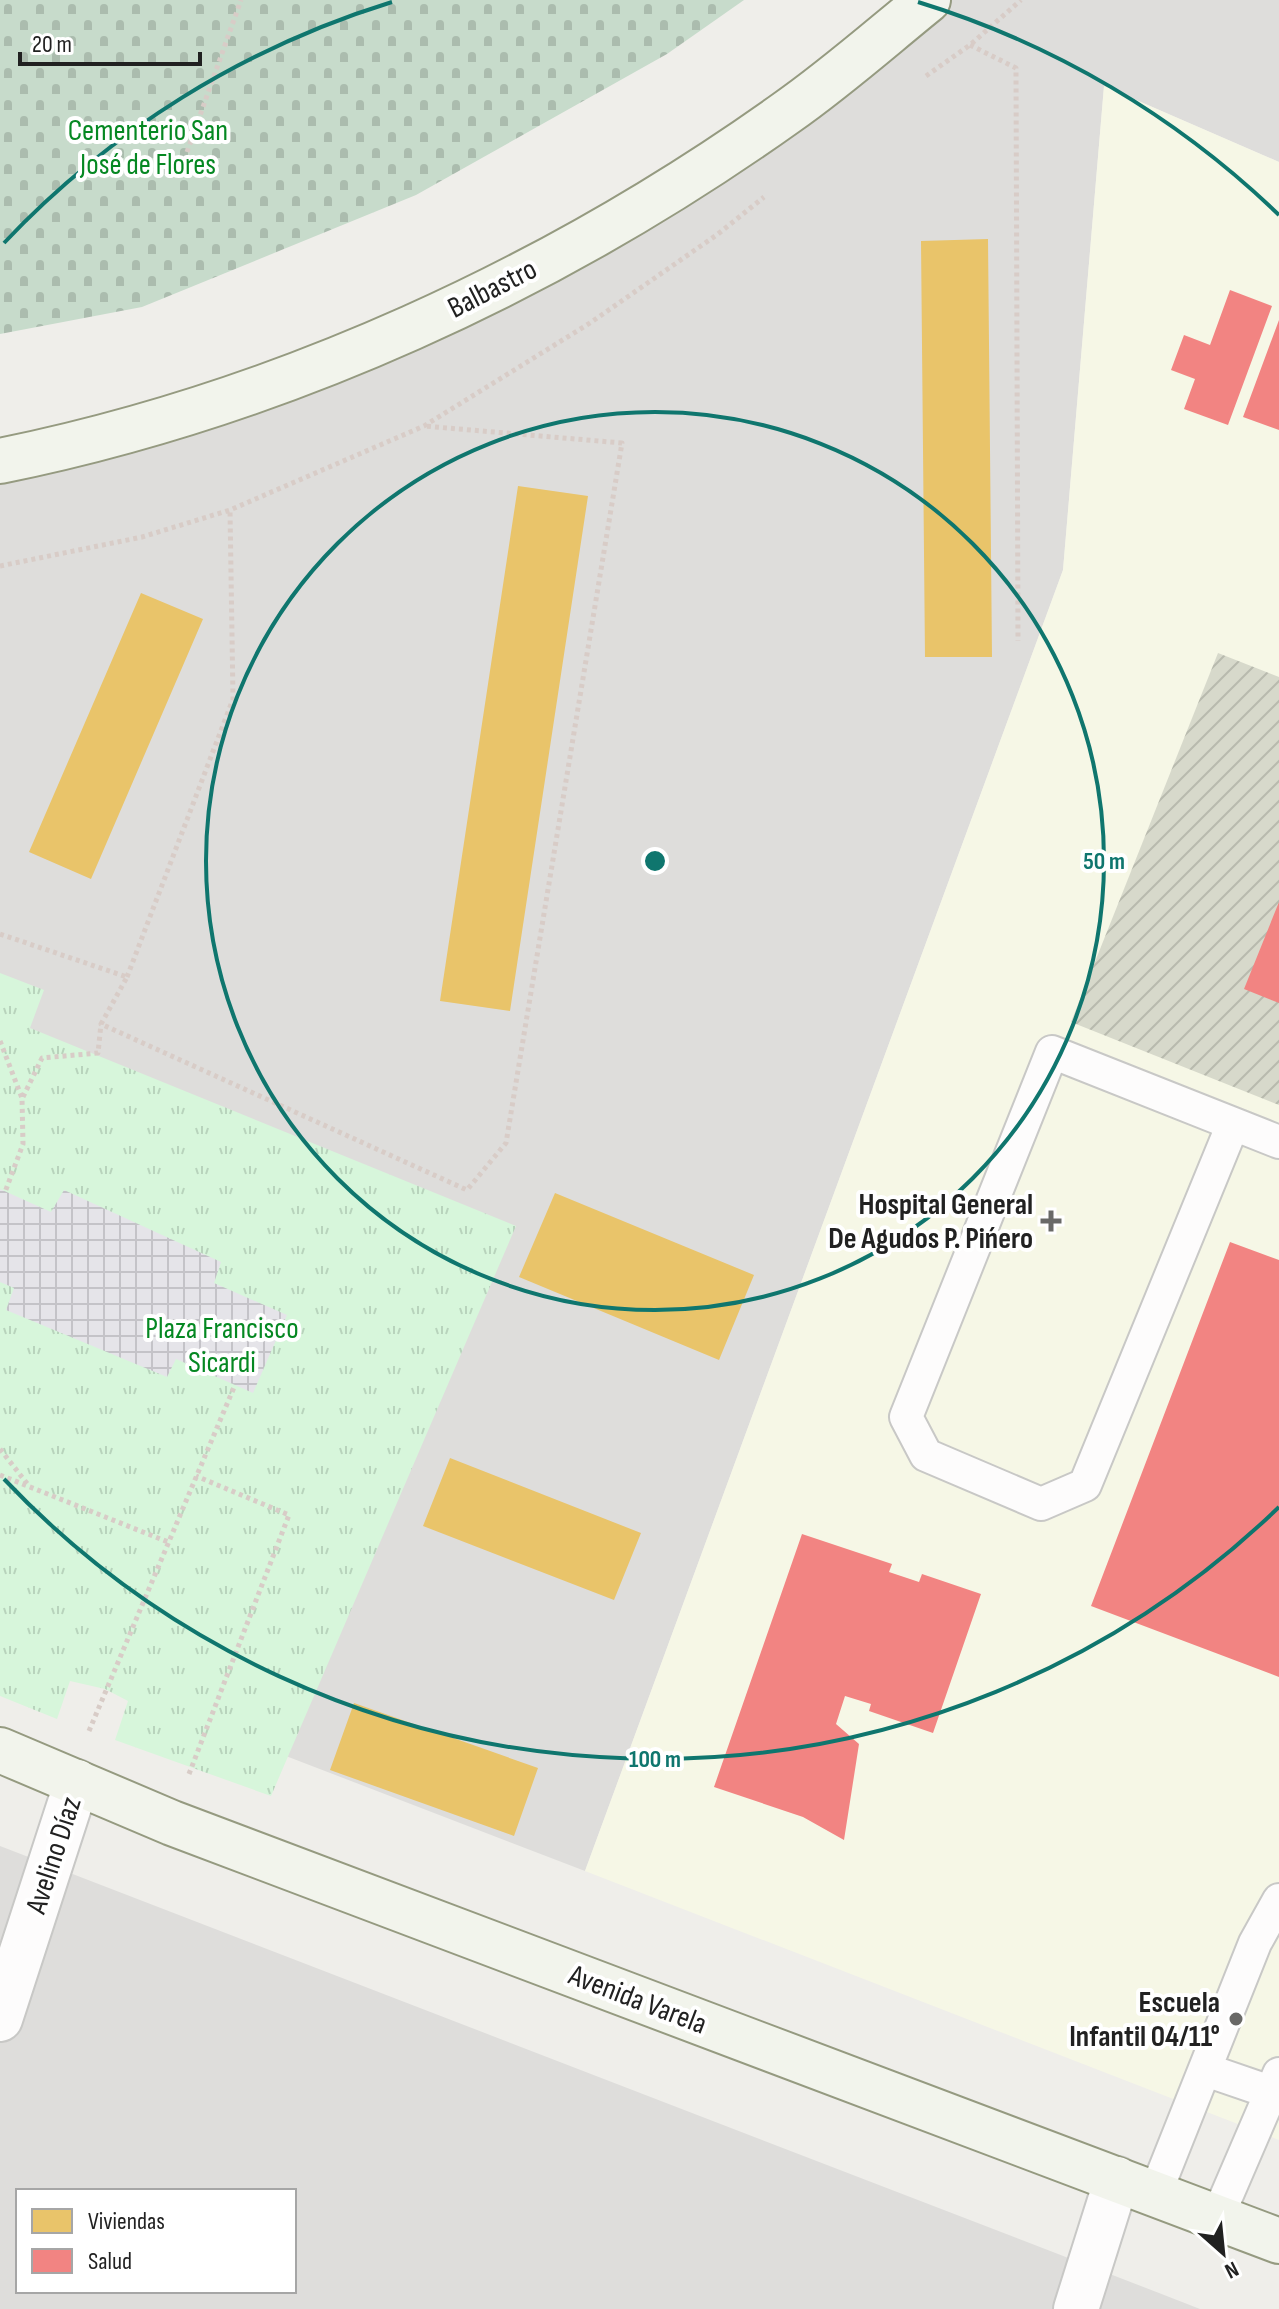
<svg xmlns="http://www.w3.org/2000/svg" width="1279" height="2309" font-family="'Sofia Sans Condensed',sans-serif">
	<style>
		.residential { fill: #dedddb; fill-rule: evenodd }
		.education { fill: #f6f7e6 }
		.construction { fill: url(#construction-furrows) }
		.cemetery { fill: url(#cemetery-stones) }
		.park { fill: url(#park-tufts) }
		.plaza { fill: url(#plaza-grid) }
		.homes { fill: #e9c46a }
		.health { fill: #f28482 }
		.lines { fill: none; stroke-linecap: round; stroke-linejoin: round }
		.lane-casing { stroke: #c8c8c6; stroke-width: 36 }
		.street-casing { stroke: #c8c8c6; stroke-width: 48 }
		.secondary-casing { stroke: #959a80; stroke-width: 48 }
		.path { stroke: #d8ccc7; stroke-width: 5; stroke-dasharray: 4 4; stroke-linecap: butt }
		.lane { stroke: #fdfcfc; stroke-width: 32 }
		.street { stroke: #fdfcfc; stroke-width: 44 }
		.secondary { stroke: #f2f4ec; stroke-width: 44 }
		.ring { fill: none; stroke: #0f766e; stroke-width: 4 }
		.poi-dot { fill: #696967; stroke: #fff; stroke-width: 3 }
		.labels { text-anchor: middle; stroke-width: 8; stroke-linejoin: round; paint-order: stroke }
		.park-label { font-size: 30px; fill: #058822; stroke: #fff }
		.street-label { font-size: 30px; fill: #212121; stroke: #fff }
		.poi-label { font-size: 30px; font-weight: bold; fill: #212121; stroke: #fff; text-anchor: end }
		.centre { fill: #0f766e; stroke: #fff; stroke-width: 4 }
		.ring-label { font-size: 24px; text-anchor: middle; font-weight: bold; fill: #0f766e; stroke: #fff; stroke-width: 8; stroke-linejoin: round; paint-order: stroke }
	</style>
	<defs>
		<pattern id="construction-furrows" width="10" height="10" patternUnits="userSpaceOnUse" patternTransform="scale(2)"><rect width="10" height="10" fill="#d7d9cb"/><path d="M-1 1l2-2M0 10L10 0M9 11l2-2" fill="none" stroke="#b8baae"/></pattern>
		<pattern id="cemetery-stones" width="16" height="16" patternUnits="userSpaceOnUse" patternTransform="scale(2)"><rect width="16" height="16" fill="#c7dbcb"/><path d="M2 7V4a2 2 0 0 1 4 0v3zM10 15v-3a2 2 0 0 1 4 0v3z" fill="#abbcae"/></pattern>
		<pattern id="park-tufts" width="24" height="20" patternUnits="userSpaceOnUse" patternTransform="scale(2)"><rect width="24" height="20" fill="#d7f6db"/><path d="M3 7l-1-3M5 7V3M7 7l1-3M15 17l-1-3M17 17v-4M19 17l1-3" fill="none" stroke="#b8d3bc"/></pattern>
		<pattern id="plaza-grid" width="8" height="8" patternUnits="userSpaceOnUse" patternTransform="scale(2)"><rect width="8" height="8" fill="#e5e4e9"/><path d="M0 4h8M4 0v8" fill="none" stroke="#c4c3c8"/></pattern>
	</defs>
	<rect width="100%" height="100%" fill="#efeeea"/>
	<path class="residential" d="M930,0H1279V162L1104,86L1063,570L585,1871L0,1646V457L408,327L652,201Z
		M0,1846L1159,2293L1200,2309H0ZM18,2191H294V2291H18Z"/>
	<path class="education" d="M1104,86L1279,162V2140L585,1871L1063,570Z"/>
	<path class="construction" d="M1218,653L1279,677V1105L1071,1022Z"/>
	<path class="cemetery" d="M0,0H744L667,54L416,195L142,307L0,334Z"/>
	<path class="park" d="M0,973L44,990L30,1028L516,1226L271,1796L115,1740L128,1701L105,1689L70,1681L57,1719L0,1696Z"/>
	<path class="plaza" d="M0,1189L51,1212L64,1190L221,1262L214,1283L287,1315L253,1393L176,1359L167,1377L6,1310L14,1288L0,1282Z"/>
	<path class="homes" d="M988,239L992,657H925L921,241Z
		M518,486L588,496L510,1011L440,1001Z
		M141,593L203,619L91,879L29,852Z
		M555,1193L754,1275L719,1360L519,1277Z
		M450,1458L641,1533L614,1600L423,1526Z
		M354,1703L538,1768L514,1836L330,1770Z"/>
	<path class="health" d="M1230,290L1272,306L1228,425L1184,409L1195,379L1171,370L1184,335L1210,345Z
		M1279,320V430L1243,417Z
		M1279,902V1003L1244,989Z
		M1230,1242L1279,1260V1677L1091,1606Z
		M802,1534L892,1564L889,1572L919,1582L922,1574L981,1594L933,1733L869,1711L871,1704L845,1696L836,1724L859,1744L844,1840L803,1817L714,1787Z"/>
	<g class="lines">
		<g class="lane-casing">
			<path id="lane" d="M1233,1124L1085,1485L1041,1504L926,1455L906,1417L1052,1052L1279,1142
				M1206,2070L1279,2095
				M1155,2194L1255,1943L1279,1900
				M1217,2218L1279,2074"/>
		</g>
		<g class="street-casing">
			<path id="street" d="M0,2019L77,1782
				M1076,2309L1117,2179"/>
		</g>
		<g class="secondary-casing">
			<path id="secondary" d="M0,461C281,404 553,279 786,113C835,79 881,38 928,0
				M0,1750L172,1823L1279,2241"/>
		</g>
		<path class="path" d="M970,45L1016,68L1018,641
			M926,76L970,45L1021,0
			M187,152L241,0
			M0,566L142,537L230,510L424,426L590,323L718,234L764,197
			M0,934L127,977L101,1024L467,1190L506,1143L622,443L424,426
			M127,977L233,699L230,510
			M0,1041L22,1098L23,1144L5,1192
			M23,1097L42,1058L98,1053L101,1024
			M0,1449L29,1486
			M0,1475L168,1542
			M89,1731L235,1385
			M189,1774L289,1515L196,1476"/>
		<use href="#lane" class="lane"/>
		<use href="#street" class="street"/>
		<use href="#secondary" class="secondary"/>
	</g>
	<g class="ring">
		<circle cx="655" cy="861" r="449"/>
		<path d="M1279 1507A898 898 0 0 1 4 1479M4 243A898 898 0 0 1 392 2M918 2A898 898 0 0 1 1279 215"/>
	</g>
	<g class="poi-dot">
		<path d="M1047 1209h8v8h8v8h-8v8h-8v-8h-8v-8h8z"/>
		<circle cx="1236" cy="2019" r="8"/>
	</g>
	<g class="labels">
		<g class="park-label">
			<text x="148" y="140">Cementerio San<tspan x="148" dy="34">José de Flores</tspan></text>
			<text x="222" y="1338">Plaza Francisco<tspan x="222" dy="34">Sicardi</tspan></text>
		</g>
		<g class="street-label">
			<text transform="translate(492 288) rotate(-27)" y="10">Balbastro</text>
			<text transform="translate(53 1855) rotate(-72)" y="10">Avelino Díaz</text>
			<text transform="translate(638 1999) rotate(21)" y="10">Avenida Varela</text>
		</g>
		<g class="poi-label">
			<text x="1033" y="1214">Hospital General<tspan x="1033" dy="34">De Agudos P. Pińero</tspan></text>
			<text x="1220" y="2012">Escuela<tspan x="1220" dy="34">Infantil 04/11°</tspan></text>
		</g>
	</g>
	<circle cx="655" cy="861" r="12" class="centre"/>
	<g class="ring-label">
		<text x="1104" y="869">50 m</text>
		<text x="655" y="1767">100 m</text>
	</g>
	<rect x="16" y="2189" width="280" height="104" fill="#ffffff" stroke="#a6a6a6" stroke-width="2"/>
	<rect x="32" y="2209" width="40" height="24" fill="#e9c46a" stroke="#a6a6a6" stroke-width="2"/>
	<text x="88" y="2229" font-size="24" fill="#212121">Viviendas</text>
	<rect x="32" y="2249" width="40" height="24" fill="#f28482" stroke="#a6a6a6" stroke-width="2"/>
	<text x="88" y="2269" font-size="24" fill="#212121">Salud</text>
	<g transform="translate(1223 2253) rotate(153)" stroke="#ffffff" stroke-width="6" paint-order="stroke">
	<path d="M0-6L14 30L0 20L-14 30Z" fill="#212121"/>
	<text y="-12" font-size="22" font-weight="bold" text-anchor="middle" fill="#212121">N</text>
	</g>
	<path d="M20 52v12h180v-12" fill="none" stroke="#212121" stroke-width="4"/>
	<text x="32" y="52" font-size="24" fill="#212121" stroke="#ffffff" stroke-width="6" paint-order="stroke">20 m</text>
</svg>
